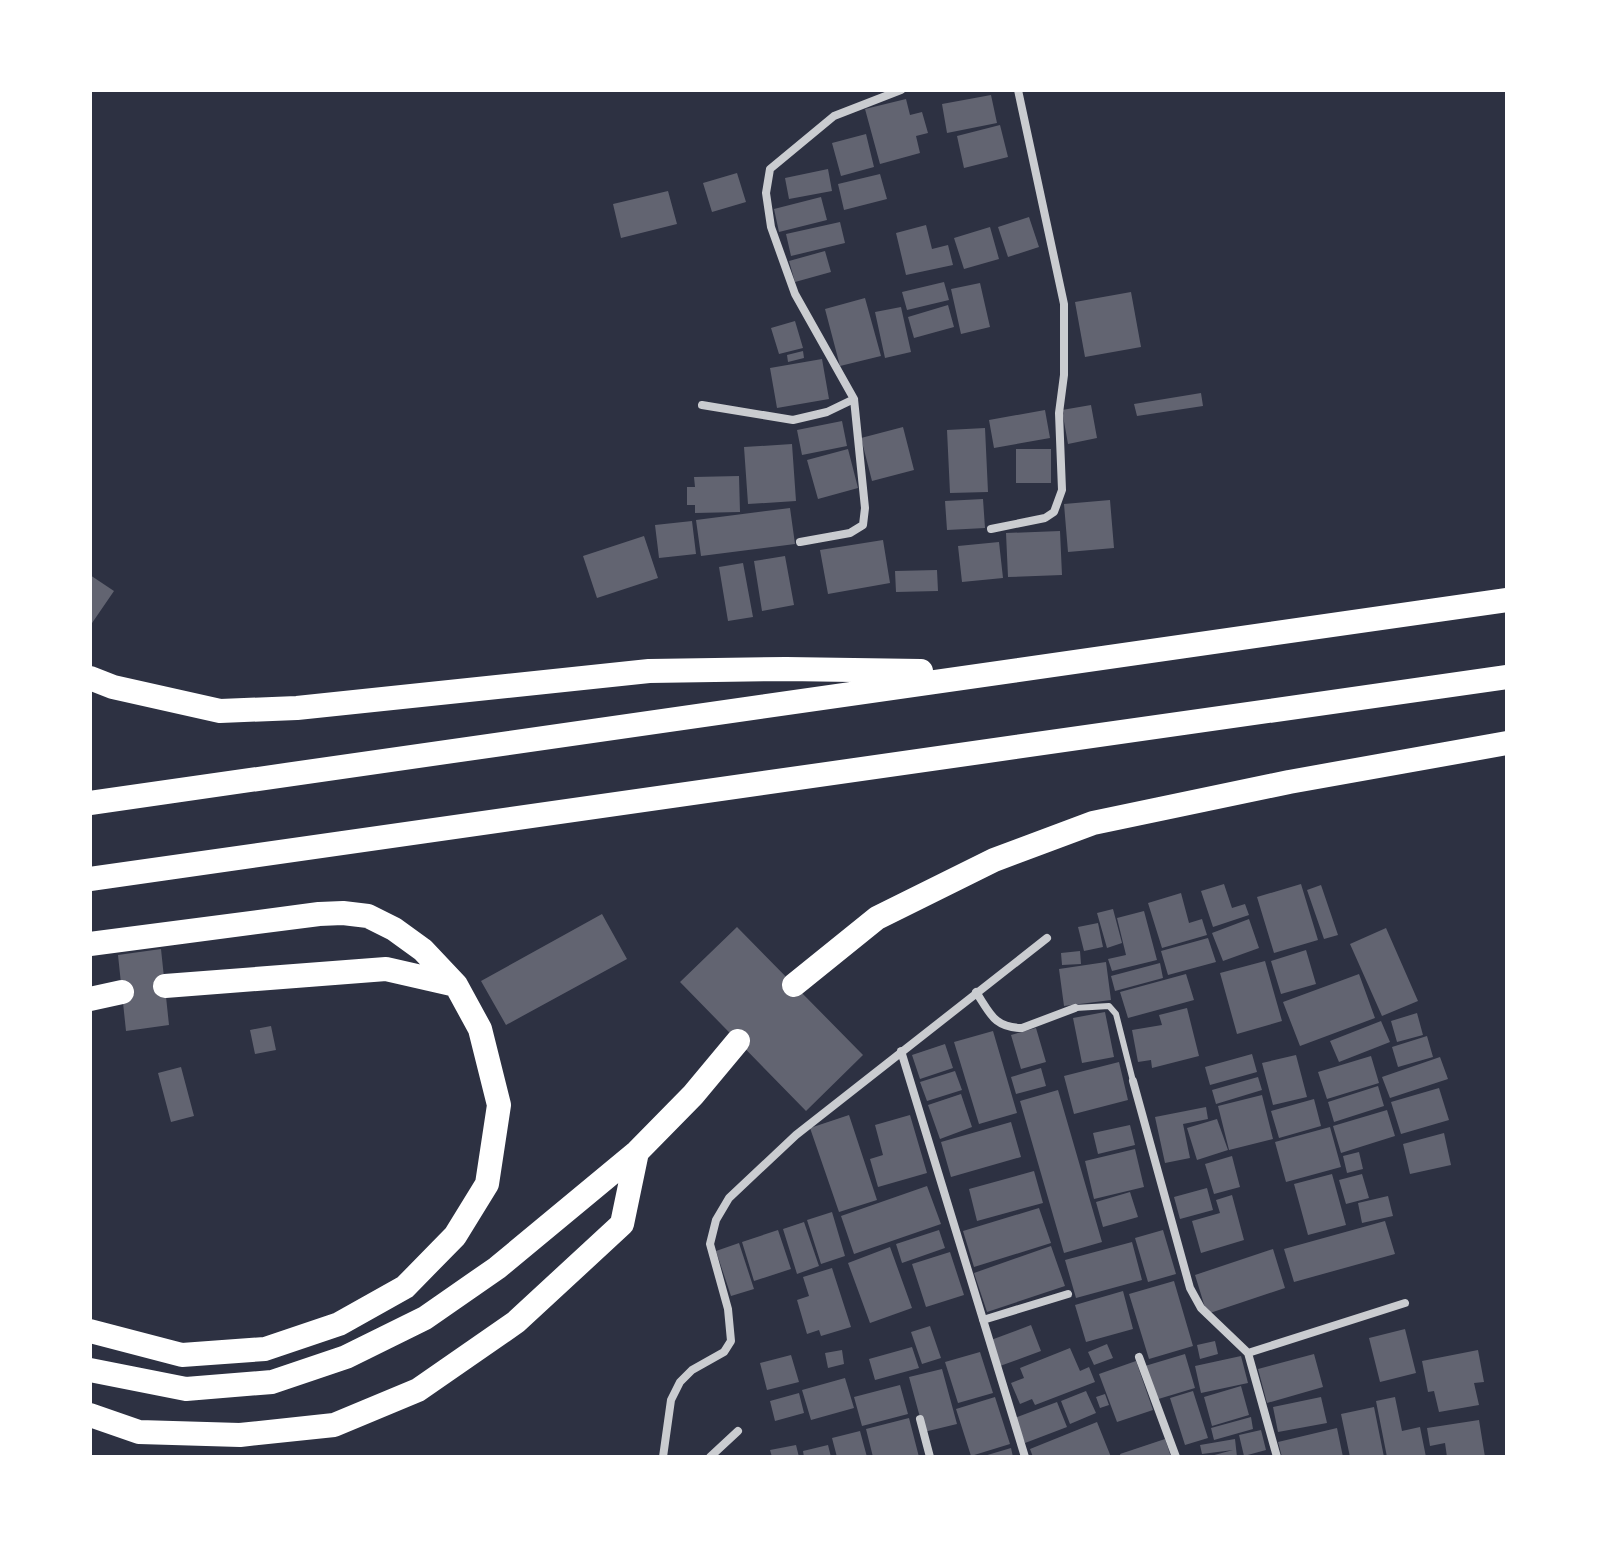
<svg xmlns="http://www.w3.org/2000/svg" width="1597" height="1547" font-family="Poppins,sans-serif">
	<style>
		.building { fill: #626471 }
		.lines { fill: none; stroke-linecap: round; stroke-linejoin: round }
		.service { stroke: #caccd0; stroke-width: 6 }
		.minor { stroke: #caccd0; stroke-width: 8 }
		.motorway { stroke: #fff; stroke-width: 24 }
	</style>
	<rect width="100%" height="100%" fill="#2d3142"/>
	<path class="building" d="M991,95L997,123L947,133L942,104Z
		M906,99L910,115L922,112L928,133L916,136L920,153L880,164L865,109Z
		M1000,125L1008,157L964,168L957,136Z
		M866,134L874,167L841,176L832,143Z
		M828,169L832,191L789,199L785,178Z
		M737,173L746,202L712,212L703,183Z
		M880,174L887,199L844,210L838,184Z
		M668,191L677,224L621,238L613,204Z
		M821,197L827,220L779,232L774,209Z
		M1029,217L1039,247L1008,257L998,227Z
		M840,222L845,243L791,256L786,234Z
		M926,225L932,249L948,245L953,265L906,275L896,233Z
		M990,227L999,259L964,269L954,238Z
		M825,251L831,272L795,282L789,261Z
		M944,282L949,300L907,310L902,292Z
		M980,283L990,327L961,334L951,289Z
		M1131,292L1141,347L1085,357L1075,302Z
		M865,298L881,356L840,366L825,309Z
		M948,305L954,327L914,338L908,317Z
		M901,307L911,352L885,358L875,312Z
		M795,321L803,348L779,354L771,328Z
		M803,351L804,358L788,362L787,355Z
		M822,359L829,399L777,408L770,368Z
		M1201,393L1203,406L1137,416L1134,404Z
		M1091,405L1097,438L1068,444L1062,410Z
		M1045,410L1050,438L994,448L989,420Z
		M842,421L847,446L802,455L797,430Z
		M903,427L914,470L872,481L861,438Z
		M985,428L988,492L950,493L947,430Z
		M792,444L796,501L748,504L744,447Z
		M848,449L858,488L818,499L807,460Z
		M1016,449H1051V483H1016Z
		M739,476L740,512L695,513V505H687V487H695L694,477Z
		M983,499L985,528L947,530L945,501Z
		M1110,500L1114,548L1068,552L1064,504Z
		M790,508L795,544L701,556L696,520Z
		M692,521L696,554L659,558L655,525Z
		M1060,531L1062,575L1008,577L1006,533Z
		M644,536L658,578L597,598L583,556Z
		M883,540L890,583L828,594L820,550Z
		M999,542L1003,578L962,582L958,546Z
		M785,556L794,605L762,611L754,561Z
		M743,563L753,617L728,621L719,567Z
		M937,570L938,591L896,592L895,571Z
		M90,575L114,591L90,626Z
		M1224,884L1232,908L1245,904L1249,915L1213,927L1201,891Z
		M1301,884L1318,940L1274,953L1257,897Z
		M1321,885L1338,935L1324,939L1307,890Z
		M1181,893L1189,923L1202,919L1207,935L1162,948L1148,903Z
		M1113,909L1122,943L1107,948L1097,913Z
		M1144,911L1157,960L1112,971L1108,959L1126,955L1117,918Z
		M602,914L627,959L506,1025L481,981Z
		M1249,919L1259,948L1223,961L1212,933Z
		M1098,923L1103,947L1084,951L1078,927Z
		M737,927L863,1055L806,1111L680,982Z
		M1386,928L1418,1001L1382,1016L1350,944Z
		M1208,938L1216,962L1168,975L1161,951Z
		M161,949L169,1025L126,1031L118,955Z
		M1306,950L1316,984L1281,994L1271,961Z
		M1080,951L1081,964L1062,965L1061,953Z
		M1265,961L1282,1021L1237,1034L1220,973Z
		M1106,962L1111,1000L1064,1006L1059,969Z
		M1160,963L1163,978L1115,991L1111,976Z
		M1186,974L1194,1000L1128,1018L1120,992Z
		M1359,974L1375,1018L1300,1046L1283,1002Z
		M1187,1008L1199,1056L1152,1068L1151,1060L1138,1062L1132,1030L1162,1025L1159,1015Z
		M1105,1012L1114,1057L1082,1063L1073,1018Z
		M1417,1013L1423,1035L1397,1042L1391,1021Z
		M1381,1021L1390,1042L1339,1062L1330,1041Z
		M271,1026L276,1050L255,1054L250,1030Z
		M1036,1028L1046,1062L1021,1069L1011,1035Z
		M993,1031L1017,1113L979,1124L954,1042Z
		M1427,1036L1433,1057L1398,1067L1392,1047Z
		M945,1044L953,1068L920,1079L912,1055Z
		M1252,1054L1257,1072L1210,1085L1205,1067Z
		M1296,1055L1307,1097L1273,1105L1262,1063Z
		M1371,1056L1379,1083L1327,1099L1318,1072Z
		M1440,1057L1448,1079L1390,1098L1382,1077Z
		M1119,1062L1128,1100L1074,1114L1064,1076Z
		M181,1067L194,1116L171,1122L158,1073Z
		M1041,1068L1046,1086L1016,1094L1011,1077Z
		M955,1071L962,1090L927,1101L920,1082Z
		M1258,1077L1262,1090L1216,1104L1212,1090Z
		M1378,1086L1384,1106L1334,1122L1328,1102Z
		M1439,1088L1449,1120L1401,1134L1391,1102Z
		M1058,1090L1102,1242L1064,1253L1020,1101Z
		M961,1094L972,1127L940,1139L928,1105Z
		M1262,1095L1273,1139L1229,1150L1218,1106Z
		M1314,1099L1321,1126L1279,1138L1271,1111Z
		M1206,1107L1208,1119L1183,1124L1190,1158L1165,1163L1155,1117Z
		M1387,1110L1395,1136L1341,1153L1333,1126Z
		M849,1115L877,1200L839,1212L810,1128Z
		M910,1115L927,1173L878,1187L870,1159L883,1155L875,1125Z
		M1217,1119L1228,1150L1197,1160L1187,1128Z
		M1011,1122L1021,1157L951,1177L941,1142Z
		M1130,1125L1135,1145L1098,1154L1093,1133Z
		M1330,1127L1341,1167L1286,1182L1275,1142Z
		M1444,1133L1451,1165L1410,1174L1403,1144Z
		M1135,1149L1144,1187L1094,1199L1085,1161Z
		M1359,1152L1363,1169L1347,1173L1343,1156Z
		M1232,1156L1240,1187L1214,1194L1205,1164Z
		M1034,1171L1043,1203L977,1221L969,1189Z
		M1332,1174L1346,1225L1308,1235L1294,1184Z
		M1362,1174L1369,1198L1346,1204L1339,1180Z
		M927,1186L941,1224L854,1254L841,1216Z
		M1207,1188L1213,1210L1180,1219L1174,1197Z
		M1130,1192L1138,1217L1103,1227L1096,1202Z
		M1232,1195L1244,1240L1201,1253L1192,1221L1220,1213L1216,1200Z
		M1388,1196L1393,1216L1362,1223L1358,1203Z
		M1039,1208L1051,1243L974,1267L963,1231Z
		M832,1212L845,1256L821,1264L807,1220Z
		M1385,1221L1395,1254L1294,1282L1284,1249Z
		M804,1222L819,1266L797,1274L783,1229Z
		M778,1230L791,1269L754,1281L742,1242Z
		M939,1230L945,1248L902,1263L896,1244Z
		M1163,1230L1176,1274L1148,1282L1135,1238Z
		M1132,1242L1142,1280L1076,1298L1065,1260Z
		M739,1243L754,1289L731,1296L716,1251Z
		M1051,1246L1065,1286L987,1312L974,1273Z
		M890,1247L912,1308L870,1323L848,1263Z
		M1273,1249L1285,1288L1207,1314L1195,1275Z
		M950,1252L964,1295L926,1307L912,1264Z
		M832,1268L851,1327L821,1336L819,1330L807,1334L797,1300L809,1296L803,1277Z
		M1174,1281L1193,1346L1149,1359L1129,1294Z
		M1123,1291L1133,1329L1086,1342L1075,1305Z
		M1031,1325L1041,1351L1000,1366L991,1340Z
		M930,1326L941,1358L922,1364L911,1332Z
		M1405,1329L1416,1373L1380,1382L1369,1338Z
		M1215,1341L1218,1354L1200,1359L1197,1345Z
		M1107,1344L1113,1358L1094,1365L1088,1352Z
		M912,1347L919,1368L875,1380L869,1359Z
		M1070,1348L1080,1371L1089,1367L1095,1382L1035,1405L1032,1399L1020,1404L1011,1383L1024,1378L1020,1368Z
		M842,1350L844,1364L828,1368L825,1353Z
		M1478,1350L1484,1382L1474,1383L1479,1405L1439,1412L1434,1391L1428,1392L1422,1361Z
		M980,1352L993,1393L958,1403L945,1362Z
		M1185,1354L1195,1388L1155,1400L1145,1366Z
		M1314,1354L1323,1387L1267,1403L1258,1369Z
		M791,1355L799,1382L767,1390L760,1363Z
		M1241,1356L1248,1383L1201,1393L1195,1366Z
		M1136,1361L1153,1410L1117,1422L1099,1374Z
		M942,1369L957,1424L924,1432L909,1377Z
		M845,1378L854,1408L811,1420L802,1390Z
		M900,1385L908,1414L862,1426L854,1397Z
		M1241,1386L1249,1415L1212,1426L1204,1397Z
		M1086,1391L1096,1413L1070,1424L1061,1401Z
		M1193,1391L1208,1438L1185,1445L1170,1398Z
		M799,1393L804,1413L775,1421L770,1401Z
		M1105,1394L1109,1405L1100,1408L1096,1397Z
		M995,1397L1010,1444L971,1456L956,1409Z
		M1321,1397L1327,1423L1278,1432L1273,1407Z
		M1395,1397L1402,1431L1420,1427L1426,1457H1387L1376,1401Z
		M1057,1402L1067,1427L1025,1443L1015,1418Z
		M1374,1407L1384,1457H1350L1341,1414Z
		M1251,1417L1253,1429L1214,1440L1211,1428Z
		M909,1418L919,1457H873L866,1429Z
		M1479,1420L1485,1457H1447L1445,1443L1430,1446L1427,1428Z
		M1097,1422L1111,1457H1033L1030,1449Z
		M1337,1428L1343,1457H1282L1278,1442Z
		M1261,1430L1266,1450L1244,1456L1239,1435Z
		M860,1431L867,1457H837L832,1438Z
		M1165,1439L1171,1457H1121L1120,1454Z
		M1235,1439L1237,1457H1207L1233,1450L1202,1454L1200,1445Z
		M796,1445L799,1457H772L770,1450Z
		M828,1445L831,1457H804L803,1451Z
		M1011,1448L1013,1457H984V1456Z"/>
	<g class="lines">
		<path class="service" d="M1075,1008L1109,1006L1116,1014L1133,1081"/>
		<path class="minor" d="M702,405L793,420L827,412L854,399
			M991,529L1045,518L1054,512L1062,490L1059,413L1064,375V304L1018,90
			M800,542L850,533L863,525L865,508L854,399L795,294L771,227L766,193L770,169L834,116L901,90
			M976,992C990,1013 994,1028 1022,1028L1075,1008
			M901,1051L1025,1457
			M1133,1081L1190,1288L1201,1308L1248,1353L1277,1457
			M983,1320L1068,1294
			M1248,1353L1405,1303
			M1139,1357L1176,1457
			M920,1419L930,1457
			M663,1457L671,1400L680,1382L692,1370L724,1352L731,1341L728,1309L710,1244L716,1220L729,1198L796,1135L1047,938
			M710,1457L738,1431"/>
		<path class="motorway" d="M90,678L113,687L220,711L297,708L649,671L786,669L921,671
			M90,803L1507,600
			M90,879L1507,677
			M90,944L319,914L343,913L368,916L394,929L423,950L456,985L480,1029L499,1105L487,1184L455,1236L405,1287L339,1324L265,1349L182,1355L90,1331
			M794,985L877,918L994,860L1093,823L1289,782L1507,743
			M165,986L386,969L456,985
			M90,999L122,992
			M90,1370L186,1389L272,1382L346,1357L425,1318L497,1268L637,1152L693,1095L738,1041
			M90,1415L139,1432L240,1435L334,1425L418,1390L516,1322L622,1224L637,1152"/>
	</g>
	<rect width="1597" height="1547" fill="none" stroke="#ffffff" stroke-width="184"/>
</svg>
